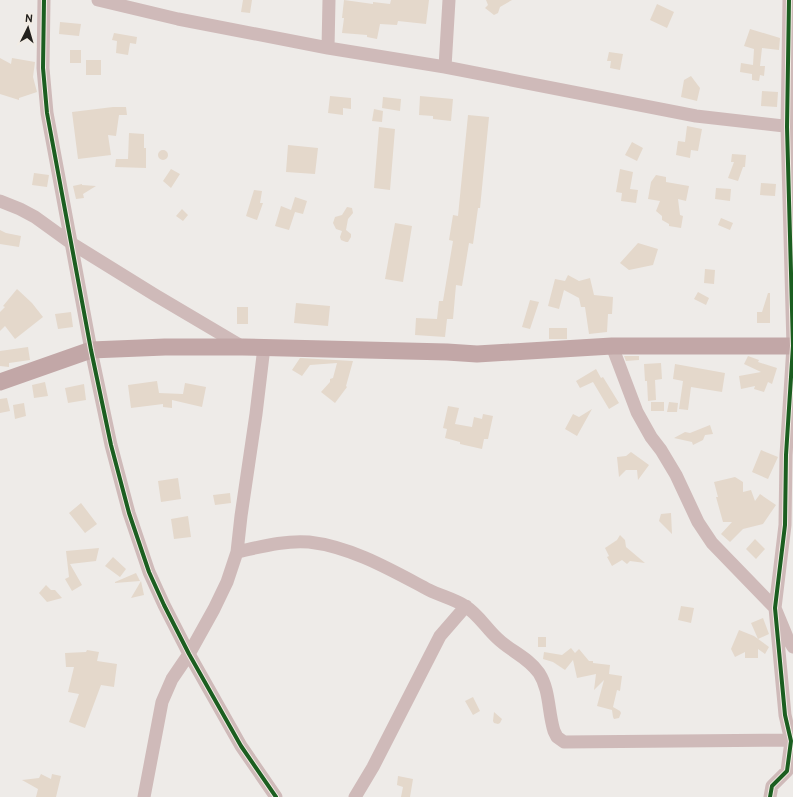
<svg xmlns="http://www.w3.org/2000/svg" width="793" height="797" font-family="Cabin,sans-serif">
	<style>
		.building { fill: #e4d8cb }
		.lines { fill: none; stroke-linecap: round; stroke-linejoin: round }
		.minor { stroke: #cfbab9; stroke-width: 13 }
		.major { stroke: #c2a7a7; stroke-width: 17 }
		.cycleway-casing { stroke: #f2ece4; stroke-width: 6 }
		.cycleway { stroke: #1b5e20; stroke-width: 4 }
	</style>
	<rect width="100%" height="100%" fill="#eeebe8"/>
	<path class="building" d="M243,0H252L250,13L241,12Z
		M344,0L373,4V2L390,4L391,0H429L426,24L398,21L397,25L380,24L377,39L367,37V35L342,33L344,18H342Z
		M486,0H512L500,7L498,13L494,15L485,8L488,5Z
		M657,4L674,12L667,28L650,20Z
		M60,22L81,24L79,36L59,34Z
		M750,29L780,38L779,50L762,48L760,66H765L764,76L760,75L759,81L752,80V74L740,72L741,63L753,65L754,49L744,46Z
		M114,33L137,37L136,44L130,43L128,55L116,53L117,41L112,40Z
		M70,50H81V63H70Z
		M609,52L623,54L620,70L610,68L611,61H607Z
		M0,58L11,64L12,58L35,62L33,77L37,92L19,98V100L0,94Z
		M86,60H101V75H86Z
		M691,76L700,88L697,101L681,97L684,80Z
		M762,91L778,92L777,107L761,106Z
		M330,96L351,98V109L343,108V115L328,113Z
		M420,96L453,99L451,121L433,119V116L419,115Z
		M383,97L401,99L400,111L382,108Z
		M113,107H126L127,115H119L116,136L108,135L111,155L78,159L72,112Z
		M374,109L383,111L382,122L372,121Z
		M468,115L489,117L480,208H478L473,244L469,243L462,286L456,285L453,319H447L445,337L415,335L416,318L437,319L439,301H443L453,241L449,240L453,215L458,216Z
		M687,126L702,129L698,151L691,150L690,158L676,155L678,141L685,142Z
		M379,127L395,129L390,190L374,188Z
		M129,133L144,134V148H146V168L115,167L116,159H128Z
		M632,142L643,148L637,161L625,155Z
		M288,145L318,148L315,174L286,172Z
		M158 155a5 5 0 1 1 10 0a5 5 0 1 1-10 0Z
		M732,154L746,155L745,167H743L738,181L728,178L734,162H731Z
		M171,169L180,174L171,188L163,181Z
		M620,169L633,172L630,189L638,190L636,203L621,201L622,193L616,192Z
		M34,173L49,175L47,187L32,185Z
		M656,175L666,177V182L689,186L686,201L678,199L680,215L683,216L681,228L669,226V224L662,220V216L656,211L660,201L648,199L651,182Z
		M761,183L776,184L775,196L760,195Z
		M82,184V185L96,186L83,194L84,198L76,199L73,186Z
		M716,188L731,189L730,201L715,199Z
		M254,190L262,191L260,203H263L257,220L246,216Z
		M295,197L307,201L303,214L295,212L289,230L275,226L281,206L291,210Z
		M347,207L352,208L353,213L348,219L346,230L351,234V237L348,242H346L341,240L340,237L342,231L336,229L333,223L335,217L342,215Z
		M182,209L188,215L183,221L176,216Z
		M721,218L733,223L730,230L718,225Z
		M395,223L412,226L403,282L385,279Z
		M0,230L6,233L21,236L19,247L0,244Z
		M638,243L658,249L653,265L629,270L620,263Z
		M705,269L715,270L714,284L704,283Z
		M568,275L579,281L590,278L594,295L613,297L612,314H608L607,332L589,334L585,307H581L579,298L564,290L559,309L548,306L555,279L565,281Z
		M17,289L32,303L43,317L15,339L5,326L0,331V312L5,307L3,306Z
		M698,292L709,298L706,305L694,299Z
		M768,293H770V323H757V312H762Z
		M530,300L539,302L530,329L522,327Z
		M296,303L330,306L328,326L294,323Z
		M237,307H248V324H237Z
		M71,312L73,327L58,329L55,314Z
		M549,328H567V339H549Z
		M28,347L30,360L9,363V367L0,366V351Z
		M624,356H639V360L626,361Z
		M748,356L759,360L758,362L777,368L772,384L768,382L764,392L754,389L755,386L741,389L739,376L761,372L744,364Z
		M300,358L353,361L346,386L347,387L335,403L321,392L330,382V379L333,378L337,363L310,365L302,376L292,370Z
		M661,363L662,379L655,380L656,400L648,401L647,381H645L644,364Z
		M675,364L725,373L722,392L691,387L688,410L679,409L683,381L673,379Z
		M596,369L601,378L603,377L619,403L609,409L593,382L580,388L576,381Z
		M157,381L159,393L183,394L185,383L206,387L202,407L172,400V408L163,407V404L131,408L128,385Z
		M45,382L48,396L34,398L32,385Z
		M84,384L86,400L68,403L65,388Z
		M7,398L10,411L0,413V399Z
		M651,402H664V411H651Z
		M669,402L678,403L677,412H667Z
		M24,403L26,416L15,419L13,405Z
		M448,406L459,408L455,424L472,427L474,417L482,419L483,414L493,416L488,439H484L482,449L460,444V442L445,438L447,429L443,428Z
		M592,409L577,436L565,429L573,414L579,417Z
		M710,425L713,434L705,435L703,440L693,445L692,442L674,438L685,432L690,433Z
		M761,450L778,457L768,479L752,472Z
		M631,452L649,465L638,480L637,470H626L619,477L617,457L626,456Z
		M735,477L743,482V492L751,490L755,501L760,494L776,505L763,524L743,529L730,542L721,534L732,522H723L716,497H718L714,482Z
		M178,478L181,499L161,502L158,481Z
		M230,493L231,503L215,505L213,495Z
		M81,503L97,524L85,533L69,513Z
		M671,513L672,534L659,521L661,514Z
		M188,516L191,537L174,539L171,519Z
		M620,535L625,540L626,547L645,563L630,561L627,564L622,560L612,566L607,557L609,556L605,548L617,540Z
		M755,539L765,549L756,559L746,549Z
		M99,548L96,561L70,564L82,585L72,591L65,579L69,577L66,551Z
		M113,557L126,569L120,577L105,566Z
		M136,573L140,581L115,583V582Z
		M141,581L144,595L131,598Z
		M46,585L51,590H55L62,598L47,602L39,593Z
		M681,606L694,608L691,623L678,620Z
		M763,618L769,634L758,639L751,623Z
		M739,630L754,636L769,647L765,654L758,649V658H745V652L735,657L731,649Z
		M538,637H546V647H538Z
		M571,648L575,653L579,649L589,661H593V663L610,665L609,674L622,676L620,691L617,690L613,707L620,711L621,713L619,718L614,719L613,717L612,710L597,706L604,680L594,690L596,674L577,678L573,660L565,670L553,662L543,659L544,652L562,655Z
		M87,650L99,652L97,661L117,664L114,687L101,685L85,728L69,722L79,694L68,692L74,667H66L65,653L86,652Z
		M473,697L480,711L473,715L465,701Z
		M494,712L502,719L500,723L498,724L494,723L493,721Z
		M41,774L51,779L52,774L61,776L56,797H36L38,789L22,780L39,778Z
		M398,776L413,779L410,797H401L403,787L397,785Z"/>
	<g class="lines">
		<path class="minor" d="M44,0L43,68L47,113L91,350L111,445L129,513L149,572L164,605L189,654L241,746L276,797
			M98,0L178,19L328,48L445,67L696,116L793,127
			M328,48L329,0
			M445,67L449,0
			M0,201L20,209L35,217L71,243L155,295L243,347
			M612,346L637,412L651,437L661,450L676,475L698,522L712,543L775,608L787,637L793,647
			M237,552C260,547 285,540 309,542C352,547 391,570 429,590C441,596 454,599 465,606C478,614 486,628 497,638C510,651 528,657 539,673C550,690 548,712 554,731L557,737L564,742L793,740
			M144,797L162,702L172,679L189,654L214,609L227,582L237,552L241,516L256,414L264,347
			M355,797L373,767L440,636L466,606
			M770,797L772,786L787,771L791,741L785,715L775,608L785,525L786,455L793,346L787,127L789,0"/>
		<path class="major" d="M0,382L91,350L165,347H243L447,352L477,354L612,346H793"/>
		<g class="cycleway-casing">
			<path id="cycleway" d="M44,0L43,68L47,113L91,350L111,445L129,513L149,572L164,605L189,654L241,746L276,797
				M770,797L772,786L787,771L791,741L785,715L775,608L785,525L786,455L793,346L787,127L789,0"/>
		</g>
		<use href="#cycleway" class="cycleway"/>
	</g>
	<g transform="translate(28 28) rotate(5)" stroke="#f2ece4" stroke-width="3" paint-order="stroke">
	<path d="M0-3L7 15L0 10L-7 15Z" fill="#22201d"/>
	<text y="-6" font-size="11" font-weight="bold" text-anchor="middle" fill="#22201d">N</text>
	</g>
</svg>
